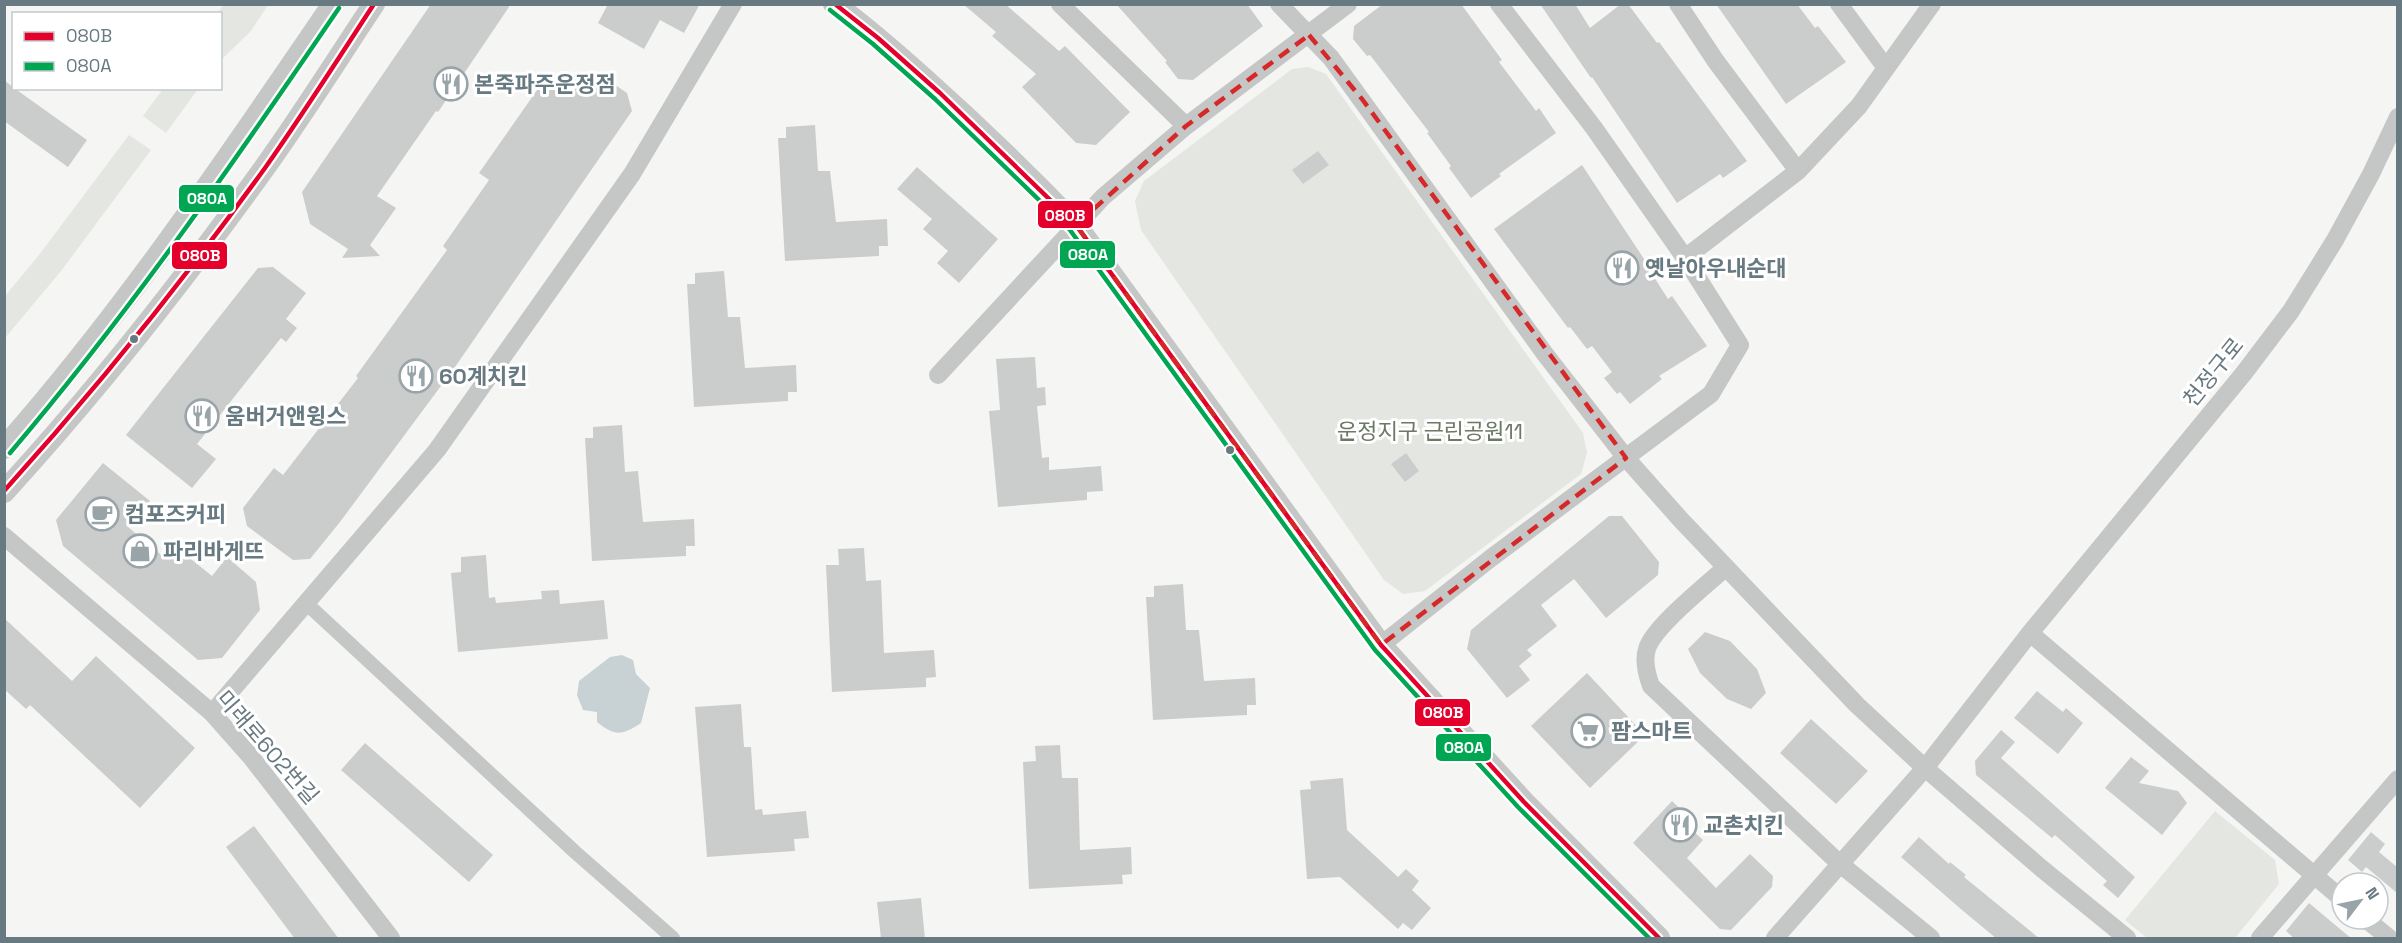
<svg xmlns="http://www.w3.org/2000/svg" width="2402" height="943" font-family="'Space Grotesk','Noto Sans KR',sans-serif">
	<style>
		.green { fill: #e4e6e1 }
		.water { fill: #c8d1d3 }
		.building { fill: #cbcdcd }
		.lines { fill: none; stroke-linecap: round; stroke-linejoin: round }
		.pedestrian { stroke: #c5c7c7; stroke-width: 14 }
		.minor { stroke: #c5c7c7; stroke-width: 18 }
		.tertiary { stroke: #c5c7c7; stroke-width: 22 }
		.bus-1-casing { stroke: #fff; stroke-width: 9 }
		.bus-2-casing { stroke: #fff; stroke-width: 9 }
		.bus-1 { stroke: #e4002b; stroke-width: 4.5 }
		.bus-2 { stroke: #00a651; stroke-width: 4.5 }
		.marked { fill: none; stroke: #d62828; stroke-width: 4.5; stroke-dasharray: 12 8; stroke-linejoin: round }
		.bus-dot { fill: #677981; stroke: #fff; stroke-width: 2 }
		.labels { text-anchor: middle; stroke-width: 6; stroke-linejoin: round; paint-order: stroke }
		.poi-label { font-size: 22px; font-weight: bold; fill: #677981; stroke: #fff; text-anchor: start }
		.street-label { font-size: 22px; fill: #677981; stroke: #fff }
		.park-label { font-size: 22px; fill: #6c7965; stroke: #fff }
		.line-badge { stroke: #fff; stroke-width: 2 }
		.badge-label { font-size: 16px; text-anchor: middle; font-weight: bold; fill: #fff }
	</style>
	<rect width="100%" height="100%" fill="#f5f5f4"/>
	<path class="green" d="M224,4L268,5L251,31L221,60L220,14L218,13Z
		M1308,67L1326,74L1583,433L1587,453L1581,474L1425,591L1403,594L1384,580L1141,230L1135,201L1144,181L1292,69Z
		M163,89H198L166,133L143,116Z
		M129,135L151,150L61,271L5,338V296L39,255Z
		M2215,811L2275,860L2279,884L2235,938H2147L2125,920Z"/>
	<path class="water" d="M622,655L633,660L636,674L650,688L641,723C623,735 615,737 597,722V712L583,710L577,695L579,681L610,657Z"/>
	<path class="building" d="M431,4H511L438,112L436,111L377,196L396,208L370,245L380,256L342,258L348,249L310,224L302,192Z
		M608,4H700L684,33L660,20L644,49L598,23Z
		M963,4H1005L1059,51L1065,46L1130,112L1096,145L1076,143L1022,87L1036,74L992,36L996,32Z
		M1116,4H1247L1263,26L1193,80L1178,79L1165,62L1167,61Z
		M1383,4H1461L1502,60L1499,62L1536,111L1539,108L1556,133L1499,174L1501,176L1471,198L1449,168L1451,166L1427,133L1429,132L1370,55L1367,56L1353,39L1354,26Z
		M1540,4H1575L1590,28L1621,4H1628L1657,43L1659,42L1747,161L1723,178L1720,174L1677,203L1592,77L1591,78Z
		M1716,4H1797L1815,28L1818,26L1846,62L1786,104Z
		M579,73L591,82L598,73L627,93L632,111L455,367L340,522L310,559L293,560L247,526L243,508L274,468L283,475L358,378L356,376L447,250L443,246L489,180L479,173L544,80L556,89L563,78L572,83Z
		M4,80L14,88L87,140L68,167L4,121Z
		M815,125L818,171H830L836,222L887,219L888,246H879V256L785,261L778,138H786V127Z
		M1318,151L1329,165L1303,184L1292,170Z
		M1582,165L1648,265L1647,266L1668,299L1672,296L1707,346L1659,376L1662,379L1630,404L1620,392L1617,394L1604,378L1612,372L1592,346L1587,349L1570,327L1568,328L1494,229Z
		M917,167L998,239L959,283L937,263L948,251L923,229L932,219L897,189Z
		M273,267L306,293L286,319L297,328L286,342L281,338L197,444L216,459L192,488L126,435L258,268Z
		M724,271L728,317H740L745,368L796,365L797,392H788V401L694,407L687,284H695V273Z
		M1035,357L1037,388L1045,387L1046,405L1037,406L1042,458L1049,457V470L1101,466L1103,491L1087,492V500L998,507L989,411L1000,410L996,359Z
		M622,425L625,472L638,471L643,522L694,519L695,546H686V556L592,561L585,438H593V427Z
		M1406,453L1419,471L1405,482L1391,464Z
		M103,463L150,501L128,527L165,558L175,546L212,576L227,557L256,582L260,610L222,658L198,660L63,546L56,520Z
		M1609,516H1622L1659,562L1658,575L1606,618L1574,579L1541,605L1557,626L1527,650L1532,655L1519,666L1530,680L1507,698L1467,649L1471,630Z
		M864,548L866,581L881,580L884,653L934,650L936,677L926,678V687L832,692L826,565H839L838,549Z
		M486,555L489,598L495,597L496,603L542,599L541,591L559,590L560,604L604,600L608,639L458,652L451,573L461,572V557Z
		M1183,584L1186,630H1199L1204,681L1255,678L1256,705H1247V715L1153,720L1146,597H1154V586Z
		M4,618L72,681L96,656L195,748L140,808L30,705L26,709L4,689Z
		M1705,632L1730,641L1757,669L1766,693L1751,709L1727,699L1700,673L1688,649Z
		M1587,673L1645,735L1590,788L1531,726Z
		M2037,691L2063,712L2066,708L2083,723L2058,754L2014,718Z
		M741,704L744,747H751L755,810L762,809L763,815L806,811L809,838L794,839L795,851L707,857L695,707Z
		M1811,719L1868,771L1836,804L1780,753Z
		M2001,730L2015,742L2001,758L2135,877L2118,898L2103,885L2107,881L2055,835L2052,838L1976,775L1975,761Z
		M365,743L493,855L469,882L341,770Z
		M1060,745L1062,778H1078L1080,850L1131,847L1132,874L1122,875L1123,884L1029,889L1023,762L1036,761L1035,746Z
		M2131,757L2149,771L2139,783L2178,791L2187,803L2162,835L2105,788Z
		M1343,778L1347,830L1398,877L1406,869L1419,881L1412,890L1431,908L1412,930L1403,923L1398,929L1340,877L1307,879L1300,790L1311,789L1310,781Z
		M1672,801L1694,822L1689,827L1703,840L1687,858L1716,888L1750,854L1773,876L1772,887L1731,930L1720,929L1633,843Z
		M254,826L339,939H295L226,847Z
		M2371,832L2385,844L2379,852L2397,867V893L2366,867L2362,872L2348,860Z
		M1919,837L1949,864L1950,862L1966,875L1964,877L2040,939H1997L1962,910L1901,857Z
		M921,898L925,939H881L877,902Z
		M2309,903L2352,939H2295L2286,931Z"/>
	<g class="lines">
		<path class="pedestrian" d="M307,604L575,852L673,938"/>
		<path class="minor" d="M1060,4L1186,126
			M1279,4L1331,58L1545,354L1626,458L1681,520L1857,705L1925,768L2041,868L2127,938
			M1678,4L1715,60L1798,171
			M1839,4L1886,68
			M1685,258L1798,171L1859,106L1932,4
			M938,375L1103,197L1186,126L1348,4
			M4,536L212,713L251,757L391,938
			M1726,567C1707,585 1653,627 1647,649C1643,661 1647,675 1651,686L1839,863L1931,938
			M2030,633L2342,899
			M1381,645L1491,558L1711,394L1740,345L1685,258L1594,128L1499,4
			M212,713L437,450L632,174L733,4
			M2366,919L2389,938
			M1775,938L1925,768L2030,633L2244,373L2291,311L2335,240L2371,174L2398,117
			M2260,938L2398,779"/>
		<path class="tertiary" d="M834,4C865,26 892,50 920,75C974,123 1026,173 1076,225L1381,645L1524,802L1659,938
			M4,448C126,310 229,156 333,4
			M4,492C98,389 184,280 265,167C303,114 338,58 374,4"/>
		<g class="bus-1-casing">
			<path id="bus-1" d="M835,4L878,38L940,93L1076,225L1381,645L1524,802L1659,938
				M4,491C97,388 184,280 265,168C303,114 338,59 374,4"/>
		</g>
		<g class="bus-2-casing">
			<path id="bus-2" d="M830,10L873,44L935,99L1070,230L1375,650L1518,807L1649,938
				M10,453C130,312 235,161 339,8"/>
		</g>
		<use href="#bus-1" class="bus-1"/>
		<use href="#bus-2" class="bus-2"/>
	</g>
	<path class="marked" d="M1309,35L1362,99L1626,458L1381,645L1076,225L1186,126Z"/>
	<defs>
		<g id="restaurant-ring" transform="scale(1.725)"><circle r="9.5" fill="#fff" stroke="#99a4a9" stroke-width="1.5"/><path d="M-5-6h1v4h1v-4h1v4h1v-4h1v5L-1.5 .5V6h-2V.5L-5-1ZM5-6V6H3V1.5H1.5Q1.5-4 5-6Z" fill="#99a4a9"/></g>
		<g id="cafe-ring" transform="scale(1.725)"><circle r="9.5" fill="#fff" stroke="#99a4a9" stroke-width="1.5"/><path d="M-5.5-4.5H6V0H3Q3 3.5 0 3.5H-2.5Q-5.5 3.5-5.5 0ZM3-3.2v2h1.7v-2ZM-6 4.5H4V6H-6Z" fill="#99a4a9"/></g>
		<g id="shop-ring" transform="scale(1.725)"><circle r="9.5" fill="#fff" stroke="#99a4a9" stroke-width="1.5"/><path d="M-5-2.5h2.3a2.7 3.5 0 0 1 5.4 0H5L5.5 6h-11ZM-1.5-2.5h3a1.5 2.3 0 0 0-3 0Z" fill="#99a4a9"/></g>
		<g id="supermarket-ring" transform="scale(1.725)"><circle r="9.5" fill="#fff" stroke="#99a4a9" stroke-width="1.5"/><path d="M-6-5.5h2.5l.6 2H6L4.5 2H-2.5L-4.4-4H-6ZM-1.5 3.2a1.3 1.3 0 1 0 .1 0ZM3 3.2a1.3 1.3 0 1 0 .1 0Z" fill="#99a4a9"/></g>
	</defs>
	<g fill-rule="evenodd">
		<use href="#restaurant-ring" x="451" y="84"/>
		<use href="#restaurant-ring" x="1622" y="268"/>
		<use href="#restaurant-ring" x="416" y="376"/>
		<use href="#restaurant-ring" x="202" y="416"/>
		<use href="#cafe-ring" x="102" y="514"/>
		<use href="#shop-ring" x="140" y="551"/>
		<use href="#supermarket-ring" x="1588" y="731"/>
		<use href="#restaurant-ring" x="1680" y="825"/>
	</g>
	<g class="bus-dot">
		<circle cx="134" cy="339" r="5"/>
		<circle cx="1230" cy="450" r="5"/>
	</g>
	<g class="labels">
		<g class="poi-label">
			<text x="474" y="92">본죽파주운정점</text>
			<text x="1645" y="276">옛날아우내순대</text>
			<text x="439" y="384">60계치킨</text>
			<text x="225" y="424">움버거앤윙스</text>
			<text x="125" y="522">컴포즈커피</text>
			<text x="163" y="559">파리바게뜨</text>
			<text x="1611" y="739">팜스마트</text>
			<text x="1703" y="833">교촌치킨</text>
		</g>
		<g class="street-label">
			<text transform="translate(2213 372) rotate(-51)" y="8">천정구로</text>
			<text transform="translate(268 747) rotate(49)" y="8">미래로602번길</text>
		</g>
		<g class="park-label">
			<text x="1430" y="439">운정지구 근린공원11</text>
		</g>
	</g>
	<g class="line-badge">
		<rect x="178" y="184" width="57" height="29" rx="6" fill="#00a651"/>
		<rect x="1037" y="200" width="57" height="29" rx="6" fill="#e4002b"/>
		<rect x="1059" y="240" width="57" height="29" rx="6" fill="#00a651"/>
		<rect x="171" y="241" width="57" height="29" rx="6" fill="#e4002b"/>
		<rect x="1414" y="698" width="57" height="29" rx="6" fill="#e4002b"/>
		<rect x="1435" y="733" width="57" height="29" rx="6" fill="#00a651"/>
	</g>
	<g class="badge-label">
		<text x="207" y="204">080A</text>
		<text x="1065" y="221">080B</text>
		<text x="1088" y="260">080A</text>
		<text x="200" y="261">080B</text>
		<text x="1443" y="718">080B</text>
		<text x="1464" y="753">080A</text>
	</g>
	<rect width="2402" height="943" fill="none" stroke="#677981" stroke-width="12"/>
	<rect x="12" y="12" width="210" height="78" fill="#ffffff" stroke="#c2c9cd" stroke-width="1.5"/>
	<rect x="24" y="32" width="30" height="9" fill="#e4002b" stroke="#c2c9cd" stroke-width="1.5"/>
	<text x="66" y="42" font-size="18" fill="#677981">080B</text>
	<rect x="24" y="62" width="30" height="9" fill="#00a651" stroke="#c2c9cd" stroke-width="1.5"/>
	<text x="66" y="72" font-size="18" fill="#677981">080A</text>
	<g transform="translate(2360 901) rotate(58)"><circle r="28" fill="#ffffff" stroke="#c2c9cd" stroke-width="1.5"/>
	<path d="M0-4.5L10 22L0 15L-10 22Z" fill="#99a4a9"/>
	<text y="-9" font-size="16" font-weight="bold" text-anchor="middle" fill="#677981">N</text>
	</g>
</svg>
